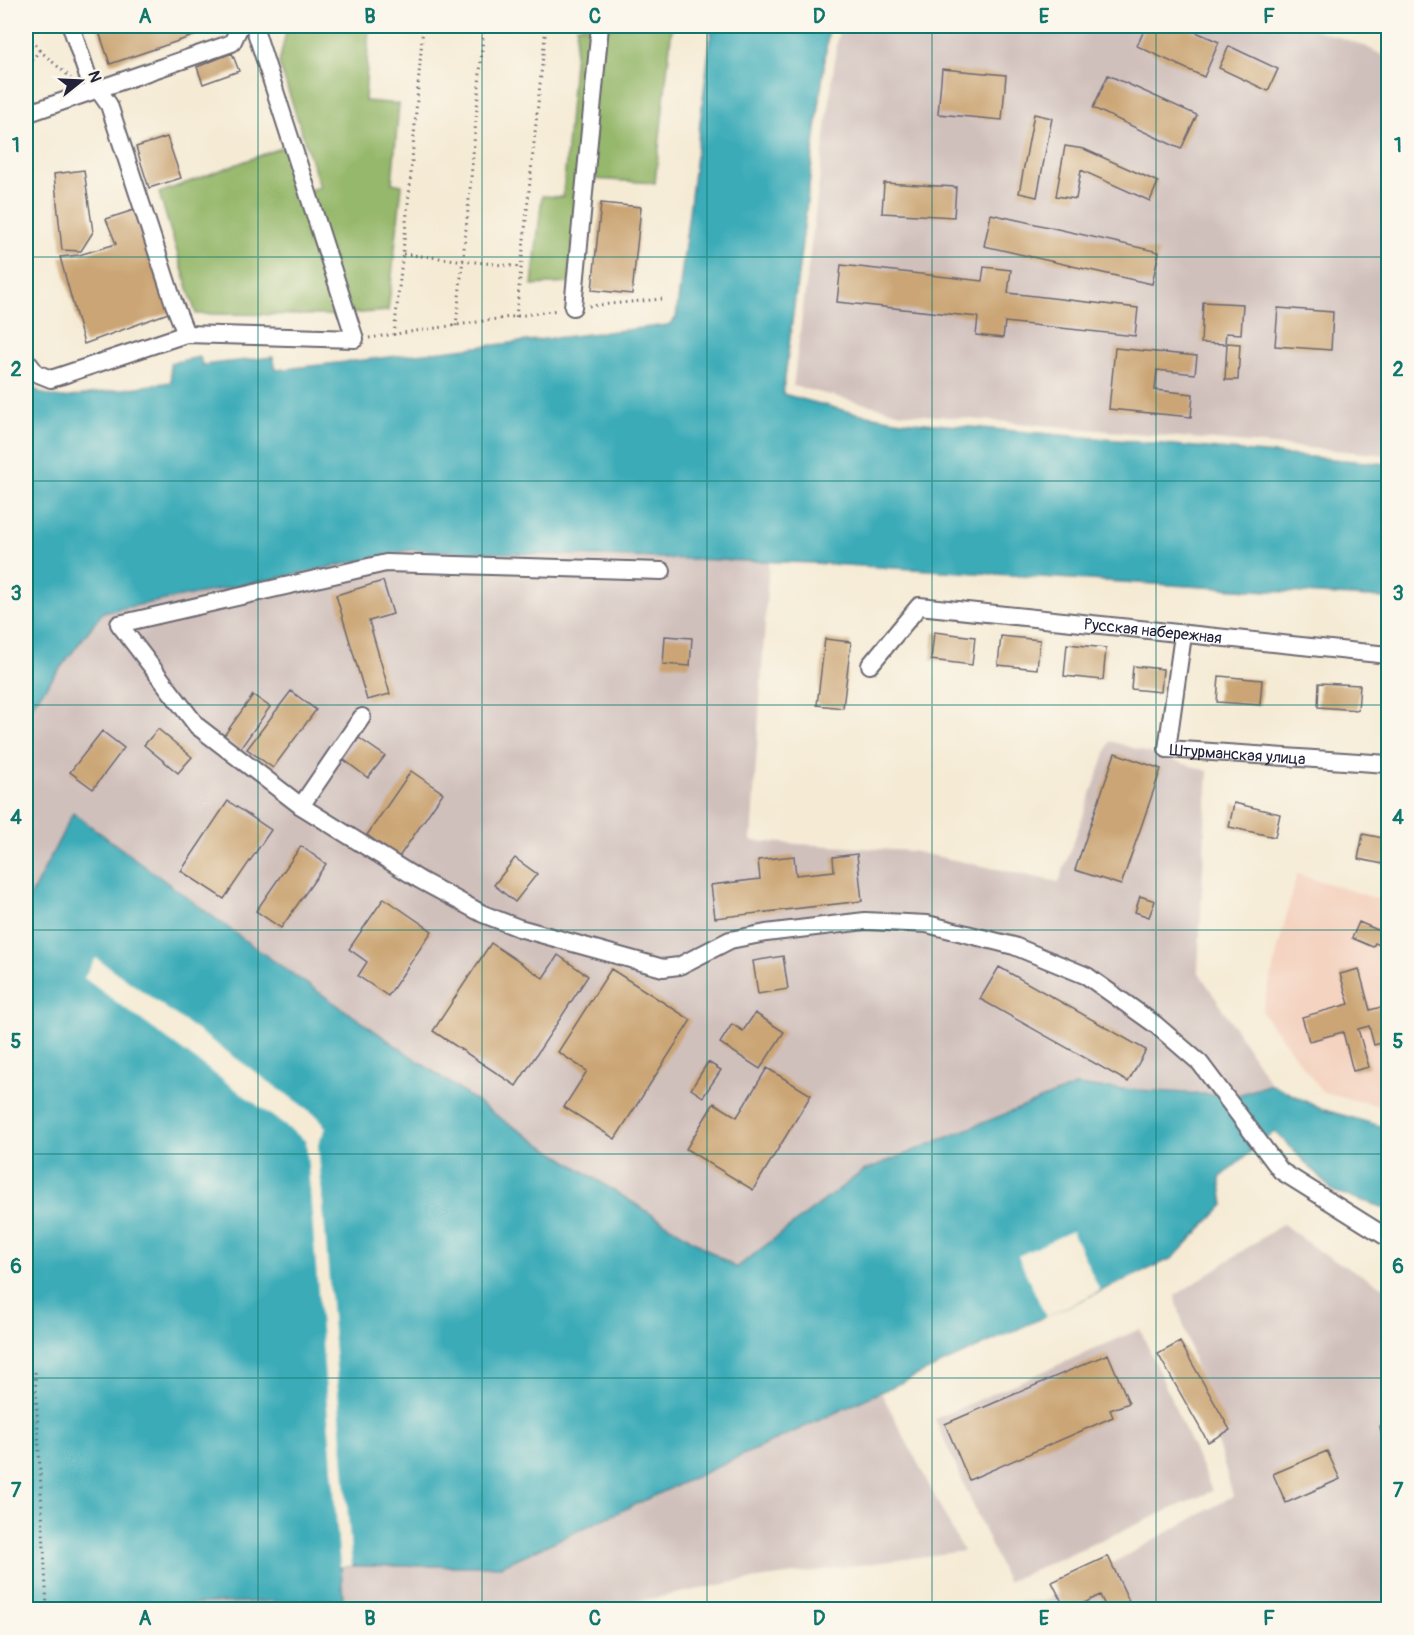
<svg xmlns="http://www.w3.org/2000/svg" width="1414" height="1635" font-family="Pangolin,sans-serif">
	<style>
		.built { fill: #f4d3c1 }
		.industrial { fill: #d0c0bc }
		.forest { fill: #96b86c; stroke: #5c6d54; stroke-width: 1.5 }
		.water { fill: #3babb8; stroke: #2e667a; stroke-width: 1.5 }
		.pier { fill: #f5ebd5 }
		.building { fill: #cba574 }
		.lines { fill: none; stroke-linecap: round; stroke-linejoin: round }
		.minor-casing { stroke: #6c6871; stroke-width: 20 }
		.path { stroke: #6c6871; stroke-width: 3; stroke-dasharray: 1.5 4.5; stroke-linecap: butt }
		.minor { stroke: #fff; stroke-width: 16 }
		.grid { fill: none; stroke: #0f766e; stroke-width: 1.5; stroke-opacity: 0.55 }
		.labels { text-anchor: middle; stroke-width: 4.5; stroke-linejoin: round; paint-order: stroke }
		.street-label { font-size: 16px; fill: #22223b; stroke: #fbf7ec }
		.neatline { fill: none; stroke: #0f766e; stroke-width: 2 }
		.grid-label { font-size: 20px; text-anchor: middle; font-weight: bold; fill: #0f766e }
	</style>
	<rect width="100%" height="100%" fill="#fbf7ec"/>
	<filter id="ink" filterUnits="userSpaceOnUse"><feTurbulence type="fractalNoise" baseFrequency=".0167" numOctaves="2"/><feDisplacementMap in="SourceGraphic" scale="12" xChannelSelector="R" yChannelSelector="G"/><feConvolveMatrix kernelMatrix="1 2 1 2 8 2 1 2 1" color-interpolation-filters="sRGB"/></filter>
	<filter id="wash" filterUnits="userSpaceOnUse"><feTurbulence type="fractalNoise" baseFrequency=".008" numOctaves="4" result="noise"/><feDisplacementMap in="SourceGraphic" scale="24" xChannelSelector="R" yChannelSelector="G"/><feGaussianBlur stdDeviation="1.35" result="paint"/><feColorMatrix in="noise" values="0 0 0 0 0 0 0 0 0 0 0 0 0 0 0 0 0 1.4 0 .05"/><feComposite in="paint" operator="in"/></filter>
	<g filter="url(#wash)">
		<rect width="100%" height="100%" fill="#f5ebd5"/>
		<path class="built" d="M1297,874L1388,902V1108L1323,1093L1262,1012Z"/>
		<path class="industrial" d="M839,26H1304L1363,45L1388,58V455L902,413L793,386Z
			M410,550L769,561L751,841L911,851L1059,882L1110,741L1208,771L1198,971L1271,1084L1235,1096L1075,1086L863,1171L736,1268L509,1124L258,950L73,814L26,905V713L103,612L288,576Z
			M1283,1224L1320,1252L1388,1289V1609L784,1610L1044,1601L1233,1496L1175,1296Z
			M1140,1329L1212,1491L1007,1582L935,1419Z
			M881,1392L963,1551L729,1583L602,1609L26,1610L343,1599L340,1566H501Z"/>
		<path class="forest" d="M295,26H369L365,101L399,104L392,183L402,185L388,311L331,315L196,314L159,193L286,146L299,193L320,187L279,63L287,28Z
			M577,26H672L655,183L579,178L570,283L532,285L542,196L563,197Z"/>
		<path class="water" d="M712,26H829L783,394L850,412L902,421L1388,464V599L1385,598L813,563L410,550L288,576L103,612L26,713V383C36,392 49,397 63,398L171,382L170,363L200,357L202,365L273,357L276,370L668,325L676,318Z
			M73,813L258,950L509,1124L736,1268L863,1171L1075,1086L1235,1096L1271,1084L1321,1109L1388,1128V1209L1333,1191L1275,1131L1220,1178L1224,1205L1173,1258L501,1566H341L343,1599L26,1609V905Z"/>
		<path class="pier" d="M96,958L318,1117L326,1128L318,1144L352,1566H340L306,1141L84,978Z
			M1072,1231L1100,1291L1046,1317L1018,1256Z"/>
		<g id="blocks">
			<path class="building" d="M97,26H192L196,35L110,64Z
				M1146,26H1182L1219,42L1204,77L1137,46Z
				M1229,46L1278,69L1268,91L1219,68Z
				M232,53L239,71L203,84L197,67Z
				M942,69L1006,75L1002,120L938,114Z
				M1108,75L1197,115L1181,149L1093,108Z
				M1034,114L1052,118L1037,197L1019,193Z
				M167,137L181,178L149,188L136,147Z
				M1065,146L1084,149L1158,182L1150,201L1081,170L1076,199L1056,196Z
				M84,170L93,232L81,251L62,250L54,174Z
				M884,183L956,187L954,217L882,213Z
				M601,203L641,207L632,294L592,290Z
				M137,209L171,312L84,344L60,257L79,255L116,244L106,219Z
				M991,214L1159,252L1152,284L984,246Z
				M841,265L982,281L984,267L1011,270L1008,293L1138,308L1135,336L1005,322L1003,338L976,335L978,317L837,302Z
				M1203,302L1243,304L1241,334L1226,333L1225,344L1201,343Z
				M1278,308L1333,312L1331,350L1275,346Z
				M1227,343L1240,344L1238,380H1225Z
				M1115,348L1197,356L1195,374L1157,370L1155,390L1193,394L1191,417L1109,409Z
				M383,581L393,614L369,621L390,694L367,700L336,595Z
				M934,632L975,637L972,665L931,660Z
				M665,636L692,638L690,666L663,664Z
				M1001,636L1040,640L1037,669L998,665Z
				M825,639L851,642L843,708L817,705Z
				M1067,644L1106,648L1103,680L1064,676Z
				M1133,666L1163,669L1161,692L1131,689Z
				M1219,676L1262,680L1260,705L1217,702Z
				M1319,683L1360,685L1358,710L1318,707Z
				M291,691L316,710L273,768L247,749Z
				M253,695L270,707L240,749L223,737Z
				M158,729L192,757L178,773L144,745Z
				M102,731L124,748L93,789L70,772Z
				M359,738L385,756L368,778L343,759Z
				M1115,753L1161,769L1121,885L1075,870Z
				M411,771L443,793L399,857L367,835Z
				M228,801L271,830L224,899L181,871Z
				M1234,803L1280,814L1275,837L1229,827Z
				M1363,834L1388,839V865L1358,859Z
				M301,846L326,864L281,928L256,911Z
				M857,854L862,901L715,918L711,885L760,879L758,860L794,856L796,875L834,871L833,857Z
				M515,858L537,874L515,902L494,885Z
				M1140,896L1155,901L1149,917L1135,912Z
				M384,898L432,931L388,996L358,976L367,962L349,949Z
				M1359,922L1380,931L1382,927L1388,929V948L1375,943L1373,947L1352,938Z
				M491,943L543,978L558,955L588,976L516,1086L433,1031Z
				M783,956L788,989L758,994L753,961Z
				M999,967L1146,1050L1128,1082L980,999Z
				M611,969L691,1020L615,1139L564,1107L587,1071L558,1052Z
				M1359,969L1370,1010L1388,1005V1041L1374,1045L1369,1026L1358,1029L1369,1067L1353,1071L1343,1032L1309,1041L1302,1017L1349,1004L1340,974Z
				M755,1013L784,1032L760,1069L720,1043L732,1024L743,1031Z
				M708,1062L721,1070L703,1097L691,1089Z
				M767,1068L811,1095L753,1190L686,1149L714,1103L737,1117Z
				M1180,1342L1230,1430L1208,1442L1158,1354Z
				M1108,1354L1129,1403L1110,1410L1113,1417L969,1480L945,1424Z
				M1388,1424V1464H1386L1380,1426Z
				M1327,1451L1340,1479L1286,1503L1273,1474Z
				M1108,1556L1129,1601L1107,1610L1100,1595L1070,1610H1066L1052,1582Z
				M973,1606L974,1610H933V1608Z"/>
		</g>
	</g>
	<g filter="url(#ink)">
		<use href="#blocks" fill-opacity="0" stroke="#6c6871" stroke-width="1.5"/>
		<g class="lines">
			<g class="minor-casing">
				<g id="minor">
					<path d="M71,26L87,74L109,105L174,304L186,334"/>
					<path d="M26,114L232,43L240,26"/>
					<path d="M573,307L600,26"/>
					<path d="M26,360L36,373L51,379L186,334L355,339L254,26"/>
					<path id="s1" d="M1183,635L1167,749L1388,764"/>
					<path id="s2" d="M870,665L919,606L1388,655"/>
					<path d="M362,717L301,806L420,880L483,914L519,928L663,968L679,966L730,940L766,933L865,921L927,924L1014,946L1087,976L1156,1025L1200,1063L1281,1171L1388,1238"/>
					<path d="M301,806L197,726L119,624L386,563L662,571"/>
				</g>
			</g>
			<path class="path" d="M26,38L30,37L37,26
				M39,50L71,78
				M26,71L39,50L30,37
				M403,254L521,267
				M589,306L662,299
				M516,317L546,26
				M456,326L470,190L484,26
				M394,335L410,185L423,26
				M369,338L558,310
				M35,1372L47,1608"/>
			<use href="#minor" class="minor"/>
		</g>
	</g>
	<path class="grid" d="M258,26V1610M482,26V1610M707,26V1610M932,26V1610M1156,26V1610M26,257H1388M26,481H1388M26,705H1388M26,930H1388M26,1154H1388M26,1378H1388"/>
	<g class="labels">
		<g class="street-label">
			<text dy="6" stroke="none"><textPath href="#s2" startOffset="312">Русская набережная</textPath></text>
			<text dy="6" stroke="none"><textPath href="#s1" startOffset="186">Штурманская улица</textPath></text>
		</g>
	</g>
	<rect width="1414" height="1635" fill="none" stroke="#fbf7ec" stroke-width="66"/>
	<g transform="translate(81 81) rotate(72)" stroke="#fbf7ec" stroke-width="4.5" paint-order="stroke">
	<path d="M0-4.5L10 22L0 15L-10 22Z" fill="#22223b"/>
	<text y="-9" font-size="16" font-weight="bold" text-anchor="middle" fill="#22223b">N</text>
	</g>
	<rect x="33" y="33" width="1348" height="1569" class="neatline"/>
	<g class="grid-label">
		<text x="145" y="23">A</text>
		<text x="370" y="23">B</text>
		<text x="595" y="23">C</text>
		<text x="819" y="23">D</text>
		<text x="1044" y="23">E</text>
		<text x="1269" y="23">F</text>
		<text x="16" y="152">1</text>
		<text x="1398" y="152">1</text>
		<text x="16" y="376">2</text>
		<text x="1398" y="376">2</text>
		<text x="16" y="600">3</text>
		<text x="1398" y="600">3</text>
		<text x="16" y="824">4</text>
		<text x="1398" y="824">4</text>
		<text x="16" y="1048">5</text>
		<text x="1398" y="1048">5</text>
		<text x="16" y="1273">6</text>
		<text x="1398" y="1273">6</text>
		<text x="16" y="1497">7</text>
		<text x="1398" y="1497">7</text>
		<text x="145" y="1625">A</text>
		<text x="370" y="1625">B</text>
		<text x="595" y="1625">C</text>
		<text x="819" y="1625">D</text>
		<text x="1044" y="1625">E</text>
		<text x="1269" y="1625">F</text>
	</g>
</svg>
